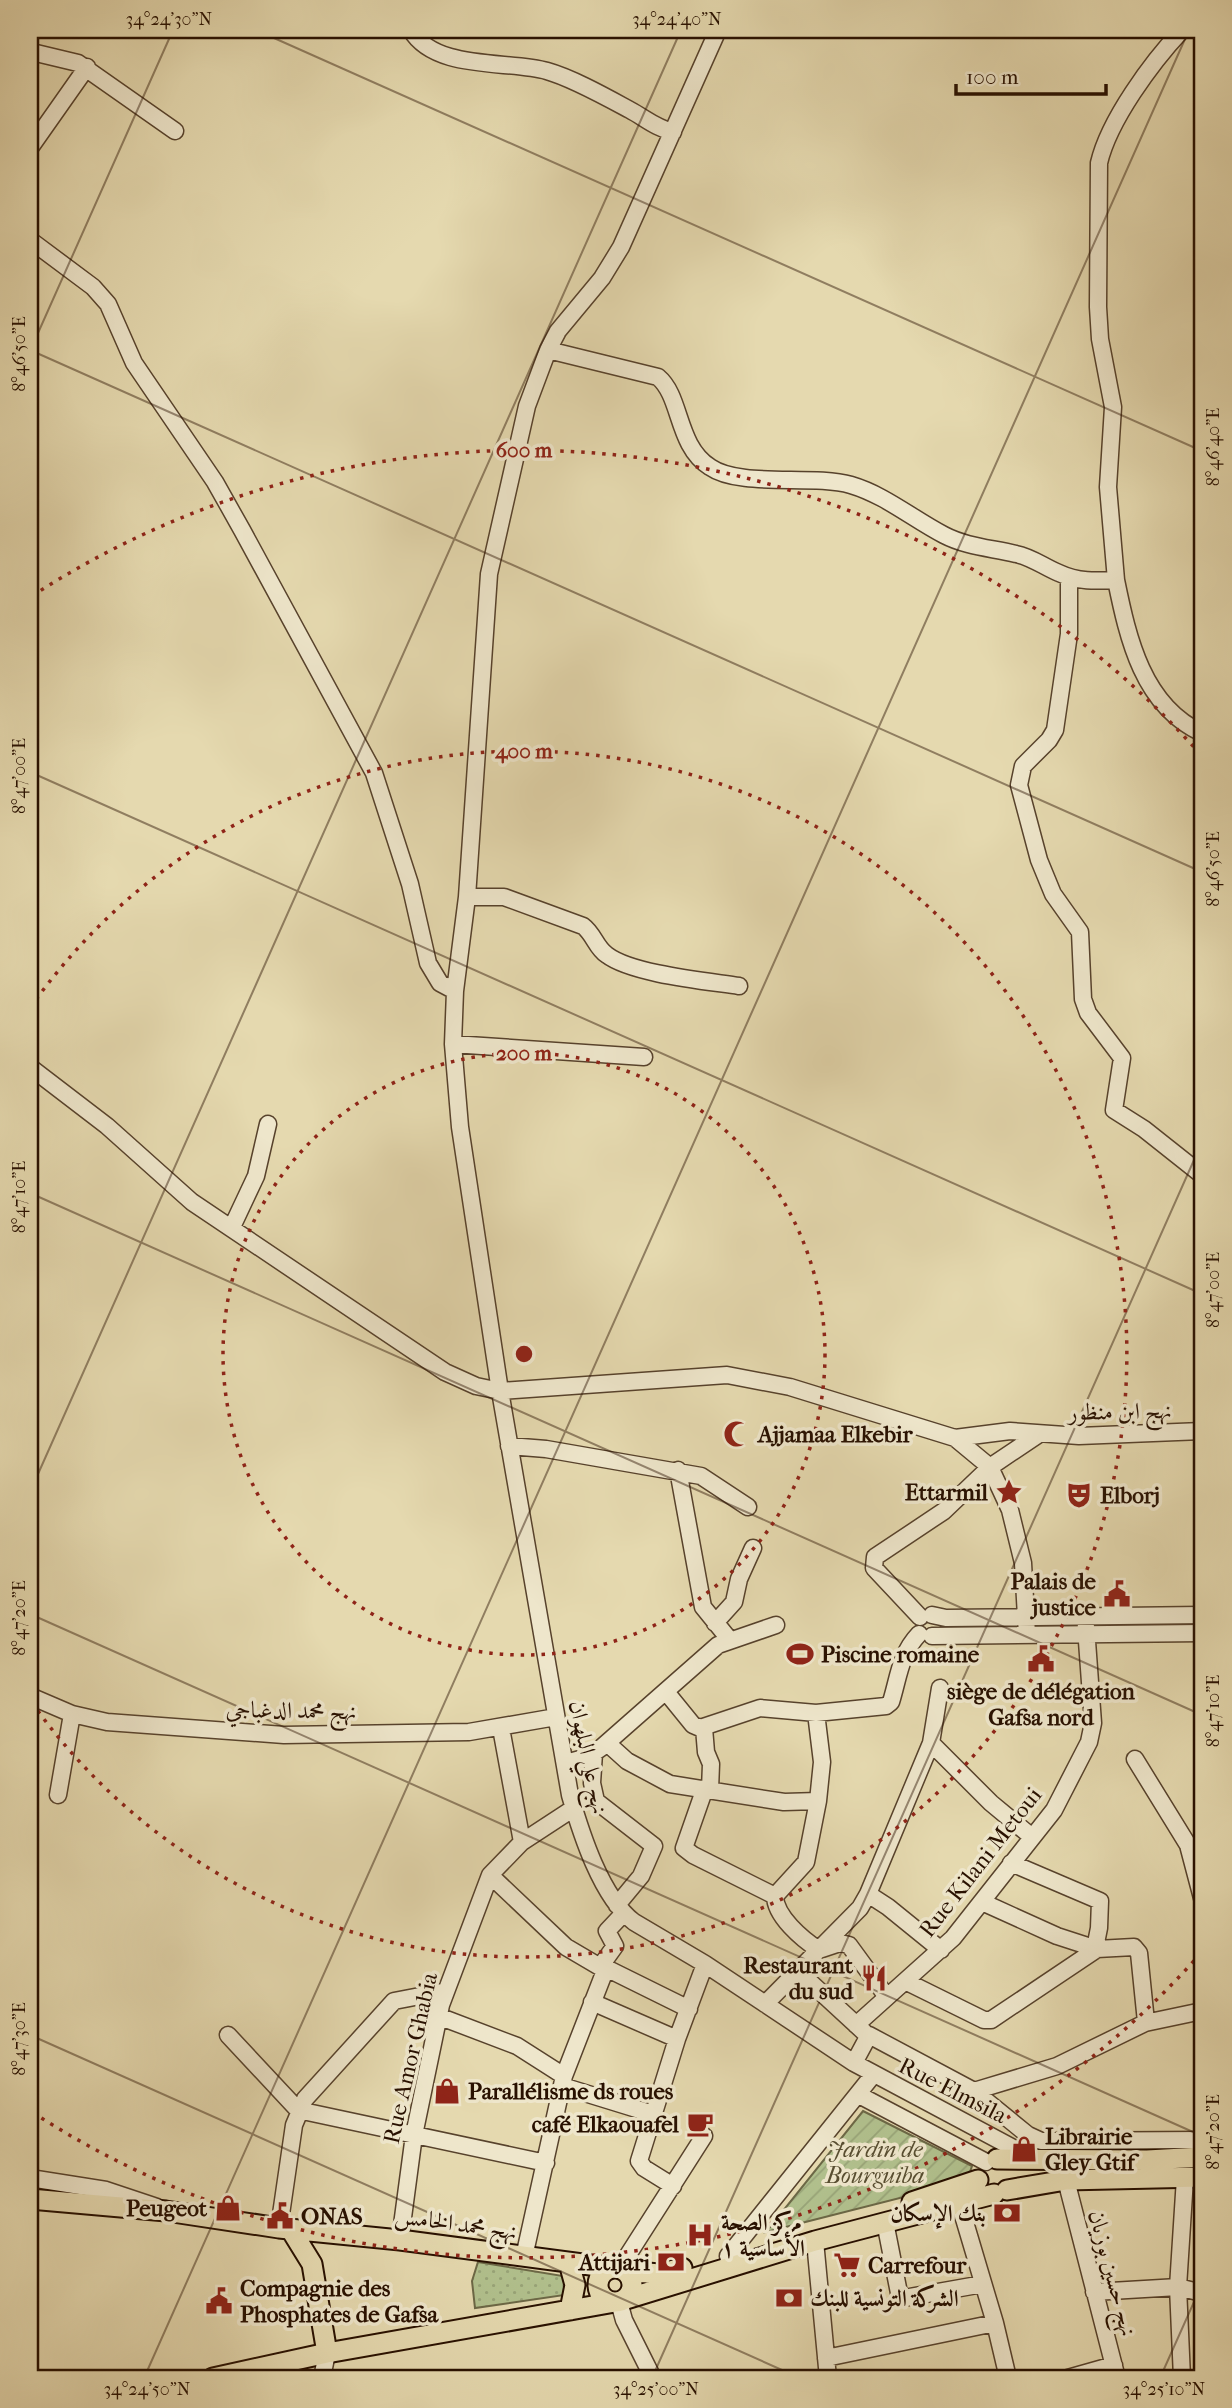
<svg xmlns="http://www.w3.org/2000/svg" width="1232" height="2408" font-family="'IM FELL French Canon',Amiri,serif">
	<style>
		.grass { fill: url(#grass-dots); stroke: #6c6846; stroke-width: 2 }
		.garden { fill: url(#garden-furrows); stroke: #6c6846; stroke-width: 2 }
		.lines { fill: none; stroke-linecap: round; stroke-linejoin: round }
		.minor-casing { stroke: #57422c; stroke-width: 19 }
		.major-casing { stroke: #281000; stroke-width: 23 }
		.minor { stroke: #eee6cb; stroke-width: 16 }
		.major { stroke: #e5d9af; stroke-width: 19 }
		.ticks { fill: none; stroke: #281000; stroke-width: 2; stroke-opacity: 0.45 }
		.ring { fill: none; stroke: #8f2418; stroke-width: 3.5; stroke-dasharray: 3.5 7 }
		.labels { text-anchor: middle; stroke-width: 7; stroke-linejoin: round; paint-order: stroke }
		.street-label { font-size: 23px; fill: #281000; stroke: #eee6cb }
		.poi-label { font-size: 23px; font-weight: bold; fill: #281000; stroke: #eee6cb; text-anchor: start }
		.park-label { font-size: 23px; font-style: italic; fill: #584e31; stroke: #eee6cb }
		.centre { fill: #8f2418; stroke: #eee6cb; stroke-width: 3.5 }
		.ring-label { font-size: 21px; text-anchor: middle; font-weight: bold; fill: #8f2418; stroke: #eee6cb; stroke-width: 7; stroke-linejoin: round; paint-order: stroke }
		.neatline { fill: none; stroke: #281000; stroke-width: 2.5 }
		.ticks-label { font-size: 18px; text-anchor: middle; fill: #281000 }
	</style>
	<defs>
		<pattern id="grass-dots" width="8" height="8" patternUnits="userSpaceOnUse" patternTransform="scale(1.75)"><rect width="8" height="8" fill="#b1c08d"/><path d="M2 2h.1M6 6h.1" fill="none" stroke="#98a478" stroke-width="1.8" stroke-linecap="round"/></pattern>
		<pattern id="garden-furrows" width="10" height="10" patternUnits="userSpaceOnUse" patternTransform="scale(1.75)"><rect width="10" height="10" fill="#b1c08d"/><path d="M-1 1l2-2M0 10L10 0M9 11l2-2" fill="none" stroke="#98a478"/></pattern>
	</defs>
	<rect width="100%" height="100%" fill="#e5d9af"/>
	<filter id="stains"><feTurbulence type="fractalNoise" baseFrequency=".00286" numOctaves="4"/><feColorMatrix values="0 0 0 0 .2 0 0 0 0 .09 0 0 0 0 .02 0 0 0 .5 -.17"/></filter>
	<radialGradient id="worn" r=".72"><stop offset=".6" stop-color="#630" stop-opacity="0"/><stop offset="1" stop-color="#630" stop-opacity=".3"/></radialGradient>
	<path class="grass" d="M478,2262L575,2278L578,2293L475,2308L472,2281Z"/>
	<path class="garden" d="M863,2111L972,2166L967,2181L766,2232Z"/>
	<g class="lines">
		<g class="minor-casing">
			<path id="minor" d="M411,30C435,71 508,60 547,71C572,78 606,97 630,110C645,118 656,128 673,132
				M718,30L621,247L602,278L558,331L548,350L527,406L489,574L467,897L455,991L453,1044L460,1127L500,1391L570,1795C581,1833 601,1897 634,1922L705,1964L854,2063L1034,2159
				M32,52L78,63L175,131
				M30,148L87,67
				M30,240L93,287L108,304L134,363L215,482L242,530L374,773L410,884L428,963L440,983L455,991
				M548,350L658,377C682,397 676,445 710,467C740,488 812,474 851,485C885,495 913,519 944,535C967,547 992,548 1016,554C1032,557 1044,567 1059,573C1078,582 1096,581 1116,580C1128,639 1143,706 1202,733
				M1069,577V634L1055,730L1049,740L1023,766L1019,785L1039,860L1053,894L1080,932L1083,999L1088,1013L1122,1058L1114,1110L1144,1129L1202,1175
				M1116,580L1108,487L1113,407L1100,339L1098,307L1099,163C1109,120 1152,62 1182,30
				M467,897H504L583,926C594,934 596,948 607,955C632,974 706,981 739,986
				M453,1044L644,1057
				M30,1067L107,1126L192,1202L445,1372L476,1386L500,1391L727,1375L790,1387L955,1438L990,1467L1010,1510L1023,1563L1027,1635
				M232,1227L256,1176L268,1124
				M955,1438L1010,1431L1079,1436L1202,1431
				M509,1446L546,1449L701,1476L748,1507
				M678,1470L703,1607L729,1639
				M932,1615L946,1618L1202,1615
				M920,1617L874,1568L875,1557L944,1511L990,1467L1039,1434
				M715,1623L734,1602L739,1579L753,1548
				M932,1636L1202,1633
				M667,1693L693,1725L700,1728L760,1708L816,1713L886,1706L891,1702C899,1676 900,1654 919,1634
				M30,1696L72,1714L107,1722L284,1735L469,1732L556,1717
				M816,1713L822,1762L818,1801
				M501,1728L522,1842
				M704,1728L706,1752L711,1764L710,1790
				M607,1743L627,1761L670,1784L784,1802L818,1801L806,1862L775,1896C775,1916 802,1939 819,1950L840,1943L849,1945L887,1997
				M931,1743L991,1803L1032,1837
				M594,1753L592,1783L596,1801L654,1846L641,1876L617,1905
				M1135,1759L1188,1845L1202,1898
				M565,1763L588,1757L601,1748L718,1645L776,1625
				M705,1788L684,1848L693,1855L775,1896
				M58,1795L72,1714
				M1011,1863L1100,1901L1099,1928L1095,1948
				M490,1875L566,1947L600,1967
				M868,1894L888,1907L941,1950
				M982,1902L1057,1936L1097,1949
				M606,1968L689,2009
				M799,1972L864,2032
				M907,1982L984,2020H991L1097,1949L1134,1947L1139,1953L1146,2022
				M592,2002L677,2039
				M765,2004L860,1908L868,1894L931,1743L940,1688
				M438,2016L517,2046L564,2076
				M856,2025L953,1938L1054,1810L1089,1742L1093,1723L1085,1614
				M228,2035L298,2110L546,2163
				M854,2063L869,2035L974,2091L1028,2135L1041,2141L1202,2140
				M562,2086L653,2114
				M974,2091L1057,2066L1145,2023L1202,2011
				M859,2095L986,2162
				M30,2178L106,2190L157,2207
				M1066,2180L1117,2378
				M673,2186L644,2168L639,2161L677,2039L705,1964
				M885,2222L899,2293L904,2298L983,2284
				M279,2228L294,2125L305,2099L394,2001L446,1991
				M400,2240L414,2135L441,2005L490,1875L522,1842L574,1808
				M815,2241L828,2378
				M728,2256L873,2075
				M524,2257L564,2076L606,1968L600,1967L615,1946L607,1931L623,1914
				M619,2269L704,2136
				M1094,2292L1178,2287L1202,2293
				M619,2302L624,2320L653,2378
				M995,2323L1008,2378
				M826,2358L995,2323L959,2202
				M322,2378L327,2353
				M1068,2378L1114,2365
				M1182,2378L1178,2287L1185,2178"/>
		</g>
		<g class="major-casing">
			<path id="major" d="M997,2159L1147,2160L1202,2157
				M1007,2190L1066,2180L1202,2177
				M30,2199L166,2211L279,2228L400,2240L613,2268
				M912,2202L978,2180
				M291,2230L312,2264L327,2353
				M569,2263L575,2285L570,2310
				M598 2285a17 17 0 1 1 34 0a17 17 0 1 1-34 0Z
				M625,2271L659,2274L682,2268
				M623,2300L815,2241L994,2194
				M213,2378L327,2353L615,2302"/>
		</g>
		<use href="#minor" class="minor"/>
		<use href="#major" class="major"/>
	</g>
	<path class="ticks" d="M256,30L1202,451M30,350L1202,872M30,351L173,30M30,772L1202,1294M30,1193L1202,1715M30,1492L681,30M30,1614L1202,2136M30,2035L800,2378M144,2378L1189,30M652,2378L1202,1142M1160,2378L1202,2284"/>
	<g class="ring">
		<circle cx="524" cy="1354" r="301"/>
		<path d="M30 1008A603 603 0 1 1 30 1700"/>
		<path d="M1201 1953A904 904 0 0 1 32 2112M32 596A904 904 0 0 1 1201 755"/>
	</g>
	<defs>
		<g id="mosque-bare" transform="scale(2.1)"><path d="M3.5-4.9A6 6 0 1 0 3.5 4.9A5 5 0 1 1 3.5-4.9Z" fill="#8f2418" stroke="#eee6cb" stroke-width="2.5" paint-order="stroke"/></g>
		<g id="sight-bare" transform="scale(2.1)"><path d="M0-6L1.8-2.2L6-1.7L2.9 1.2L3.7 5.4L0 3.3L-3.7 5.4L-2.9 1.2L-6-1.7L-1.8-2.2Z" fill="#8f2418" stroke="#eee6cb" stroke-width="2.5" paint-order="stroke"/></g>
		<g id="theatre-bare" transform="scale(2.1)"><path d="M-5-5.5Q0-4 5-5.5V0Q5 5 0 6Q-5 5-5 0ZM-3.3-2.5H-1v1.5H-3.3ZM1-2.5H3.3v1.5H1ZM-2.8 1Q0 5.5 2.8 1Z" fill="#8f2418" stroke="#eee6cb" stroke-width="2.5" paint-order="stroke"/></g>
		<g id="civic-bare" transform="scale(2.1)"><path d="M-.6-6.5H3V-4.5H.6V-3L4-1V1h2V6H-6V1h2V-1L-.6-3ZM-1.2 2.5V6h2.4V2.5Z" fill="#8f2418" stroke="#eee6cb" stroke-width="2.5" paint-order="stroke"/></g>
		<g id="stadium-bare" transform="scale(2.1)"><path d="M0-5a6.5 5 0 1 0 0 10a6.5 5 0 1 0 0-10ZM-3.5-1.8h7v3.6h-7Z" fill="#8f2418" stroke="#eee6cb" stroke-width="2.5" paint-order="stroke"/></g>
		<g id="restaurant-bare" transform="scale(2.1)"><path d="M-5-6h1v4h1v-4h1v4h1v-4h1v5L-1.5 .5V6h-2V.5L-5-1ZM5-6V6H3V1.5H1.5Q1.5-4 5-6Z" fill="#8f2418" stroke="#eee6cb" stroke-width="2.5" paint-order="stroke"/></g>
		<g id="shop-bare" transform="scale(2.1)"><path d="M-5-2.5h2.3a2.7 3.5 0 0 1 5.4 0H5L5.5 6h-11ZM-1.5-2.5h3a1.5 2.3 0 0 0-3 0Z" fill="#8f2418" stroke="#eee6cb" stroke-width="2.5" paint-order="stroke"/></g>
		<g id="cafe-bare" transform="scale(2.1)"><path d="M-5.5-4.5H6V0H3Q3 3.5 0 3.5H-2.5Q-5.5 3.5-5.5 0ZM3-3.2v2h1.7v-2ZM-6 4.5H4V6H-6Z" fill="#8f2418" stroke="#eee6cb" stroke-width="2.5" paint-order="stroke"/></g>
		<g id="bank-bare" transform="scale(2.1)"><path d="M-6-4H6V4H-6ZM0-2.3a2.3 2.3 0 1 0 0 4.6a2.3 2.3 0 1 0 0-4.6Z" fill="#8f2418" stroke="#eee6cb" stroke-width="2.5" paint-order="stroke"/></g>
		<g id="hospital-bare" transform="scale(2.1)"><path d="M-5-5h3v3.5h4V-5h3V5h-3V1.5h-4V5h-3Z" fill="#8f2418" stroke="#eee6cb" stroke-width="2.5" paint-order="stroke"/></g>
		<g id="supermarket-bare" transform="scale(2.1)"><path d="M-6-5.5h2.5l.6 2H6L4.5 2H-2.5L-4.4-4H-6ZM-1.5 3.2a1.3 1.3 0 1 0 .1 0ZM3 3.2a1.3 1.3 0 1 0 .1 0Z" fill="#8f2418" stroke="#eee6cb" stroke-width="2.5" paint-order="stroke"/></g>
	</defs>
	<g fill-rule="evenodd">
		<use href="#mosque-bare" x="737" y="1434"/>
		<use href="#sight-bare" x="1009" y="1492"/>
		<use href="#theatre-bare" x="1079" y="1495"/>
		<use href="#civic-bare" x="1117" y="1594"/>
		<use href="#stadium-bare" x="800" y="1654"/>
		<use href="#civic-bare" x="1041" y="1659"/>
		<use href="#restaurant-bare" x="874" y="1978"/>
		<use href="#shop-bare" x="447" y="2091"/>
		<use href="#cafe-bare" x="700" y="2124"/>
		<use href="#shop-bare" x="1024" y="2149"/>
		<use href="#shop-bare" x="228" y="2208"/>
		<use href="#bank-bare" x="1007" y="2213"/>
		<use href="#civic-bare" x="280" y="2216"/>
		<use href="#hospital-bare" x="700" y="2235"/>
		<use href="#bank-bare" x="671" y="2262"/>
		<use href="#supermarket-bare" x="847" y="2265"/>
		<use href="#bank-bare" x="789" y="2298"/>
		<use href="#civic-bare" x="219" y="2301"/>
	</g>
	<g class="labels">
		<g class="street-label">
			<text transform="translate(1120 1411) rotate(-1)" y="8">نهج ابن منظور</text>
			<text transform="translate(291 1710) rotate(1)" y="8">نهج محمد الدغباجي</text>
			<text transform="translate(589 1757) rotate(78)" y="8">نهج علي البلهوان</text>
			<text transform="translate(980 1862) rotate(-52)" y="8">Rue Kilani Metoui</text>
			<text transform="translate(410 2058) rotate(-77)" y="8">Rue Amor Ghabia</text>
			<text transform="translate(953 2090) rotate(27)" y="8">Rue Elmsila</text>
			<text transform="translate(456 2223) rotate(8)" y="8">نهج محمد الخامس</text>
			<text transform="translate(1113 2273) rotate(75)" y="8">نهج حسين بوزيان</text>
		</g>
		<g class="poi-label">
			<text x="758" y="1442">Ajjamaa Elkebir</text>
			<text x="988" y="1500" text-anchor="end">Ettarmil</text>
			<text x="1100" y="1503">Elborj</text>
			<text x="1096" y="1589" text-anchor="end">Palais de<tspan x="1096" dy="26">justice</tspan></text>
			<text x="821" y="1662">Piscine romaine</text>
			<text x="1041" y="1699" text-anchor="middle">siège de délégation<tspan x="1041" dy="26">Gafsa nord</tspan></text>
			<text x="853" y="1973" text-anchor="end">Restaurant<tspan x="853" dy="26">du sud</tspan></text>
			<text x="468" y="2099">Parallélisme ds roues</text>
			<text x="679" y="2132" text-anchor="end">café Elkaouafel</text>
			<text x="1045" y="2144">Librairie<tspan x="1045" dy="26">Gley Gtif</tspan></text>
			<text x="207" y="2216" text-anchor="end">Peugeot</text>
			<text x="986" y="2221" text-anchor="end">بنك الإسكان</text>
			<text x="301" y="2224">ONAS</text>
			<text x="721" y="2230">مركز الصحة<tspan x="721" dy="26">الأساسية ١</tspan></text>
			<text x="650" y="2270" text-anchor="end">Attijari</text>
			<text x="868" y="2273">Carrefour</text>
			<text x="240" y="2296">Compagnie des<tspan x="240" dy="26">Phosphates de Gafsa</tspan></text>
			<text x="810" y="2306">الشركة التونسية للبنك</text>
		</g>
		<g class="park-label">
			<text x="875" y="2157">Jardin de<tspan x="875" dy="26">Bourguiba</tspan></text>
		</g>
	</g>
	<circle cx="524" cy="1354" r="10" class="centre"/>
	<g class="ring-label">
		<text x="524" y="457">600 m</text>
		<text x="524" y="758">400 m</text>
		<text x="524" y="1060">200 m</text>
	</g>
	<rect width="1232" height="2408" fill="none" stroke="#e5d9af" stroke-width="77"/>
	<path d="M956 84v10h150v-10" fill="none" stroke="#281000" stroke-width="3.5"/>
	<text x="966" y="84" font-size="21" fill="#281000" stroke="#eee6cb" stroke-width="5" paint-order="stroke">100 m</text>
	<rect x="38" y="38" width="1156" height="2332" class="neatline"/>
	<g class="ticks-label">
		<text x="169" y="25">34°24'30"N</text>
		<text x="677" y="25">34°24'40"N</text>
		<text transform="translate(19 354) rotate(-90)" y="6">8°46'50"E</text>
		<text transform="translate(1213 447) rotate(-90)" y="6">8°46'40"E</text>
		<text transform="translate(19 776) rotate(-90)" y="6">8°47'00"E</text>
		<text transform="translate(1213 869) rotate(-90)" y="6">8°46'50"E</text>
		<text transform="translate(19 1197) rotate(-90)" y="6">8°47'10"E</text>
		<text transform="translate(1213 1290) rotate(-90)" y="6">8°47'00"E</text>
		<text transform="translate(19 1618) rotate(-90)" y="6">8°47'20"E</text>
		<text transform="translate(1213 1711) rotate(-90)" y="6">8°47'10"E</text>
		<text transform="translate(19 2039) rotate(-90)" y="6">8°47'30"E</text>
		<text transform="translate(1213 2132) rotate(-90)" y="6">8°47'20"E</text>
		<text x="147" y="2395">34°24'50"N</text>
		<text x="656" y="2395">34°25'00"N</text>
		<text x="1164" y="2395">34°25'10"N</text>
	</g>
	<rect width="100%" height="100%" filter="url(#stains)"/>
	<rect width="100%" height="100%" fill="url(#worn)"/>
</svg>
